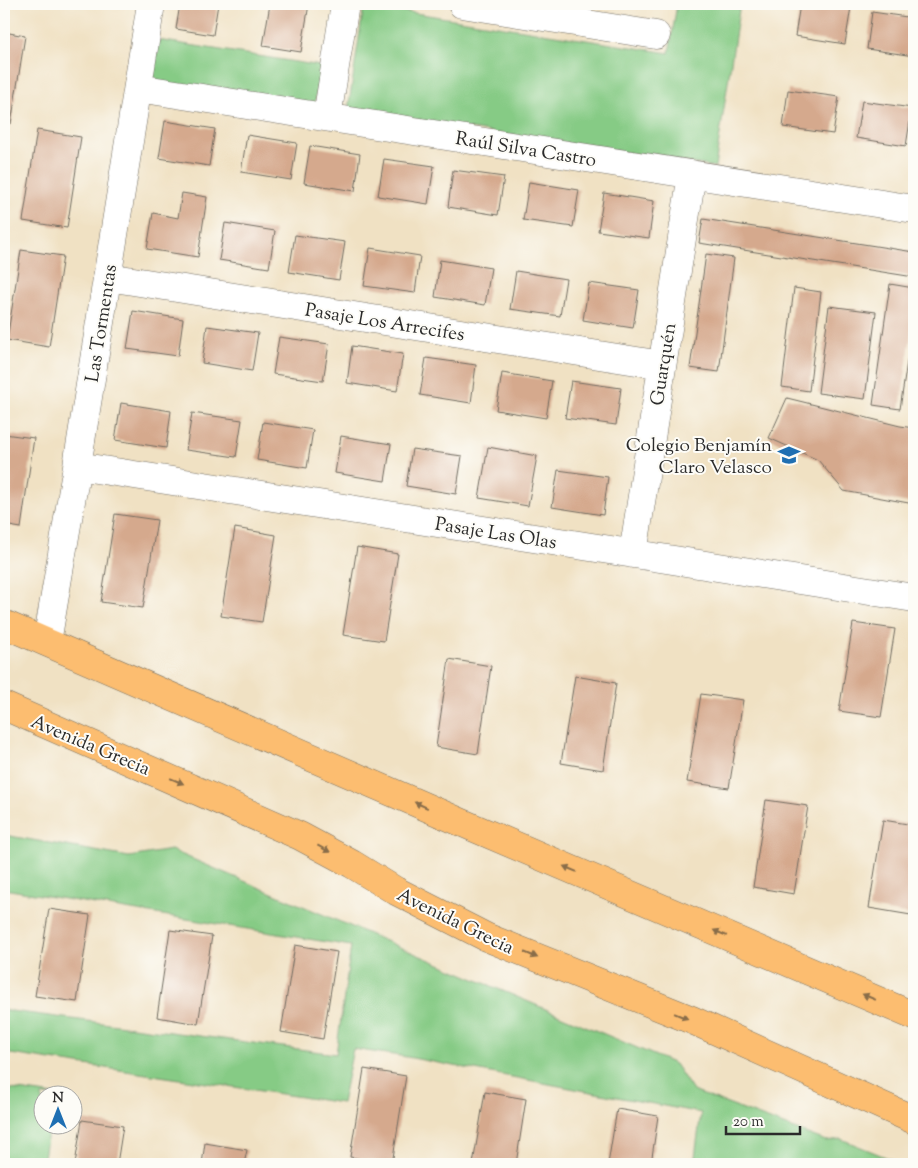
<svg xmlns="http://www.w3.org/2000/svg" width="918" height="1168" font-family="'Sorts Mill Goudy',serif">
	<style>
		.green { fill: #86cb85; stroke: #587b58 }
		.building { fill: #d5a98d }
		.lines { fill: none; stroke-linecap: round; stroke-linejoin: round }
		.minor-casing { stroke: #706b60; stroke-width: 29 }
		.primary-casing { stroke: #706b60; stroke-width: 29 }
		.minor { stroke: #fff; stroke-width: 28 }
		.primary { stroke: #fcbd6f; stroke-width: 28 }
		.oneway { fill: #896d4a }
		.labels { text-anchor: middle; stroke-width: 4; stroke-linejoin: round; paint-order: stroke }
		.street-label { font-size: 19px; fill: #2b2b2b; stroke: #fdfcf7 }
		.poi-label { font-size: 19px; fill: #2b2b2b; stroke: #fdfcf7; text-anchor: end }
	</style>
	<rect width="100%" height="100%" fill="#fdfcf7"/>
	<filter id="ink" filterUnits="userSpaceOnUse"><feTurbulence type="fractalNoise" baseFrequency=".02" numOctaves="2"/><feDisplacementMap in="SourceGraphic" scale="10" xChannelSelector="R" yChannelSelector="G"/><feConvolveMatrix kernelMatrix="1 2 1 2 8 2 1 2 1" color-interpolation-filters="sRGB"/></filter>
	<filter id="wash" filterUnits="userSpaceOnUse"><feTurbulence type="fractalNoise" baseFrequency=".0096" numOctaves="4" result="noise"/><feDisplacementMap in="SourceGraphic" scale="20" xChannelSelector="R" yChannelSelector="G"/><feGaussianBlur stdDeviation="1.12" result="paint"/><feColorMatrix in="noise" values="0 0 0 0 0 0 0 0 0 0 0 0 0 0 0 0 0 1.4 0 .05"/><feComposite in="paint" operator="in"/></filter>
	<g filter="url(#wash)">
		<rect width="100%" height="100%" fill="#f0e1c3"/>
		<path class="green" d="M677,4H740L715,167L348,110L364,5L669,53Z
			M158,40L321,66L314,108L152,82Z
			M4,835L129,857L171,850L675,1064L693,1091L826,1141L841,1139L903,1164H694L701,1113L407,1057L353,1049L342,1103L4,1053V1010L336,1054L351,946L4,889Z
			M4,1088L54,1095L42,1096V1126H49L43,1164H4Z"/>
		<g id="blocks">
			<path class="building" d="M180,4H218L213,35L176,29Z
				M270,4H309L301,52L263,46Z
				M800,4H831L851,7L845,44L795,36Z
				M872,12L914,18V56L867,49Z
				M4,32L25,36L11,124L4,123Z
				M788,90L839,97L833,134L783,127Z
				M862,101L912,108L906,146L856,138Z
				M165,121L215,129L209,166L159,158Z
				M37,130L81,137L67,228L23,221Z
				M247,135L297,143L291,180L241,172Z
				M310,146L360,154L355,191L304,183Z
				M384,159L434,166L428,204L378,196Z
				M453,170L504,177L498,215L448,207Z
				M529,182L579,190L573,227L523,220Z
				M182,193L207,197L198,257L147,249L153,213L178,218Z
				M604,193L654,201L649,238L598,231Z
				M703,219L914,252V277L699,243Z
				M225,223L275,231L269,268L219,260Z
				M295,235L345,242L339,280L289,272Z
				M370,248L420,256L415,293L364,286Z
				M21,250L63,256L49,347L7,340Z
				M706,254L734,258L719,372L690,368Z
				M440,260L491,268L485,305L435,297Z
				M516,271L566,279L560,316L510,309Z
				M589,283L639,290L633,328L583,320Z
				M890,284L914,288V315L900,409L873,405Z
				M794,288L821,292L809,391L782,387Z
				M829,306L876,312L865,399L818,393Z
				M133,311L183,319L178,356L127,349Z
				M207,326L258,333L252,371L202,363Z
				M279,337L329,344L323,381L273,374Z
				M352,346L403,354L397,391L347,383Z
				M426,358L476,365L471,403L420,395Z
				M502,373L552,381L546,418L496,410Z
				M571,381L621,388L616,425L565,418Z
				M787,398L900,426L914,428V504L844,491L818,460L769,438Z
				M121,403L171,411L166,448L115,440Z
				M192,413L242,420L236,457L186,450Z
				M263,422L313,430L307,468L257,460Z
				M4,434L34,438L21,528L4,525Z
				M341,436L391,444L385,481L335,473Z
				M488,447L537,456L528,506L479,498Z
				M412,449L462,456L456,494L406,486Z
				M558,470L608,477L603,515L552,507Z
				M115,514L157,520L143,608L101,602Z
				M235,528L276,535L262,622L221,616Z
				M357,547L398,554L384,641L343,635Z
				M853,623L895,629L881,717L839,711Z
				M449,659L491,666L478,754L436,747Z
				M575,676L616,683L603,770L561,763Z
				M701,694L743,700L729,788L687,782Z
				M766,800L808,806L794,894L753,887Z
				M883,820L914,825V892L911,915L869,908Z
				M49,909L90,915L77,1002L35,996Z
				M170,930L212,936L198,1024L157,1017Z
				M295,945L337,952L323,1039L281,1032Z
				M364,1069L406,1076L392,1164L350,1157Z
				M485,1092L526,1099L516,1164H473Z
				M617,1109L658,1116L651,1164H608Z
				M82,1120L123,1126L117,1164H75Z
				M205,1143L247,1150L244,1164H202Z"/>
		</g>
	</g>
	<g filter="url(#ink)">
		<use href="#blocks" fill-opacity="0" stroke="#706b60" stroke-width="1"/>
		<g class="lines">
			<g class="minor-casing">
				<path id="minor" d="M462,4L656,35
					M138,88L914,209
					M327,117L345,4
					M108,277L662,365
					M77,466L914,598
					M633,554L692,174
					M47,642L77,466L151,4"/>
			</g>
			<g class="primary-casing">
				<path id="primary" d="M4,624L472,827L914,1016
					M4,706L300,836L352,864L396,891L486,937L692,1020L914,1120"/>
			</g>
			<use href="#minor" class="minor"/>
			<use href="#primary" class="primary"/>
		</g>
		<defs><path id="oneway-solid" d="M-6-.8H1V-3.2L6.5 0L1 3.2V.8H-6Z" transform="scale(1.25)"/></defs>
		<g class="oneway">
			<use href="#oneway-solid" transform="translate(177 781) rotate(23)"/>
			<use href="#oneway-solid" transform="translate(421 805) rotate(-156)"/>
			<use href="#oneway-solid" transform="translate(324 849) rotate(28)"/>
			<use href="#oneway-solid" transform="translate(570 869) rotate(-157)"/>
			<use href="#oneway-solid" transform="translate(720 933) rotate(-157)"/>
			<use href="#oneway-solid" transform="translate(531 955) rotate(23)"/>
			<use href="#oneway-solid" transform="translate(869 997) rotate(-157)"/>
			<use href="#oneway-solid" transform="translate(681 1016) rotate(22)"/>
		</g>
	</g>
	<defs>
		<g id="school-bare" transform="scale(1.725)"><path d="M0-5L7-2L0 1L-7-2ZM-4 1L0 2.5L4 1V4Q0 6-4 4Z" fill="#1f6fb2" stroke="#fdfcf7" stroke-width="2.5" paint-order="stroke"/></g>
	</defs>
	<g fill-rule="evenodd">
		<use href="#school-bare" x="789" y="455"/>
	</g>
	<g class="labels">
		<g class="street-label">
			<text transform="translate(526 148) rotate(9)" y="7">Raúl Silva Castro</text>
			<text transform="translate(385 321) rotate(9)" y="7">Pasaje Los Arrecifes</text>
			<text transform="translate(100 323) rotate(-81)" y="7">Las Tormentas</text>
			<text transform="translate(662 364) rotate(-81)" y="7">Guarquén</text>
			<text transform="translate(496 532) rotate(9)" y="7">Pasaje Las Olas</text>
			<text transform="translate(91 744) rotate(23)" y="7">Avenida Grecia</text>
			<text transform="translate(456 920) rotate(26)" y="7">Avenida Grecia</text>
		</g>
		<g class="poi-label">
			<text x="772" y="451">Colegio Benjamín<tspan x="772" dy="22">Claro Velasco</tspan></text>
		</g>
	</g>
	<rect width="918" height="1168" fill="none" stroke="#fdfcf7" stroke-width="20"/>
	<g transform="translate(58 1110)"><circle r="24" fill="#fdfcf7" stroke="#a9a8a5"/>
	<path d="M0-4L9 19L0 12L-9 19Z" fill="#1f6fb2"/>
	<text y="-8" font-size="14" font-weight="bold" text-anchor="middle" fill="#2b2b2b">N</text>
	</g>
	<path d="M726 1126v8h74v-8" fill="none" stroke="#2b2b2b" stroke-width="2.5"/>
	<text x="733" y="1126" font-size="15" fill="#2b2b2b" stroke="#fdfcf7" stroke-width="4" paint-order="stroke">20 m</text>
</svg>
